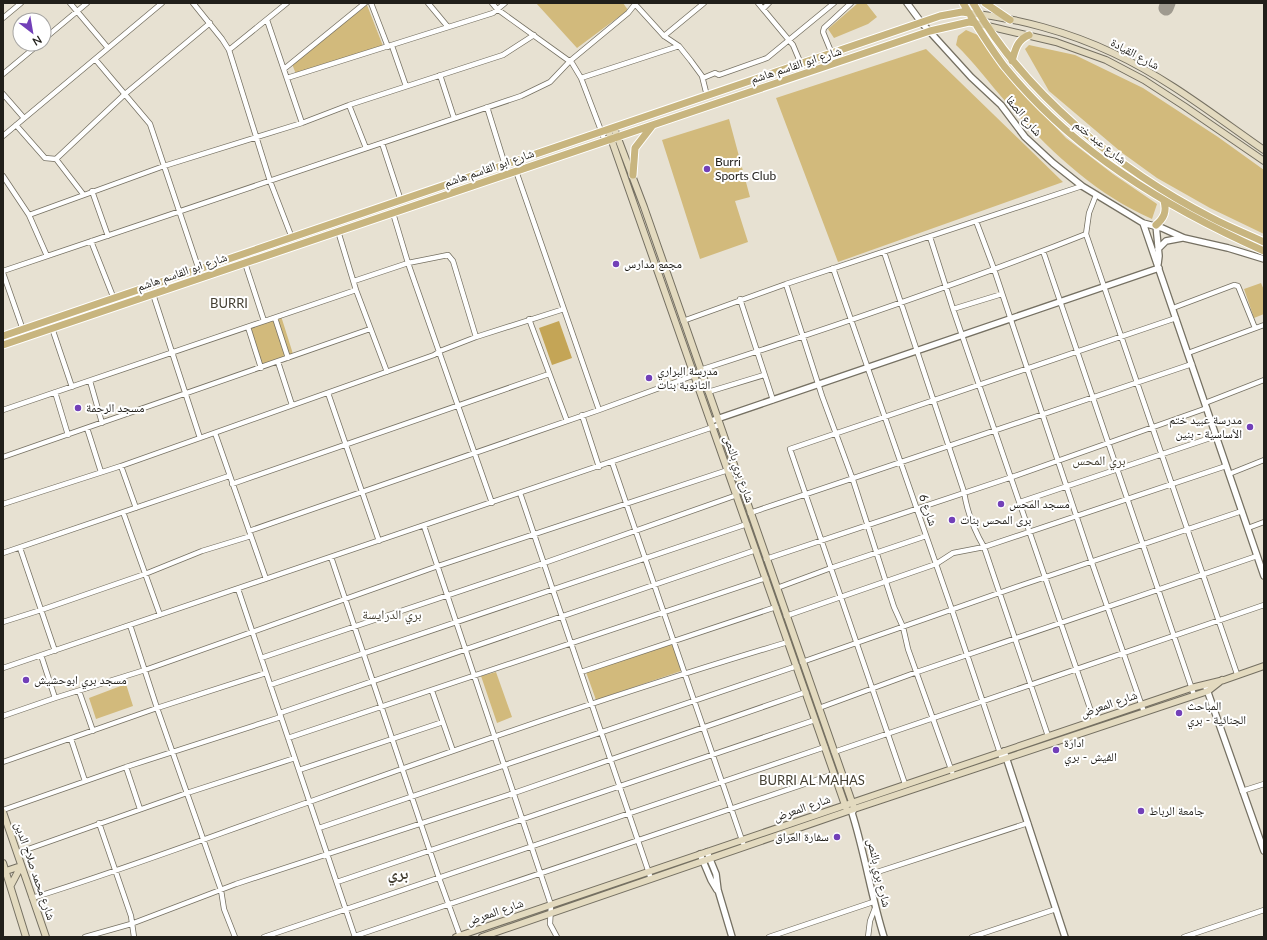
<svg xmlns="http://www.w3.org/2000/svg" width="1267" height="940" font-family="Lato,'Noto Naskh Arabic',sans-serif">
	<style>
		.green { fill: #d2ba7c }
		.water { fill: #c4a556 }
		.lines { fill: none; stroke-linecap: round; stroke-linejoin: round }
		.taxiway { stroke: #9f9a8f; stroke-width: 15 }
		.minor-casing { stroke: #757062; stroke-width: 6 }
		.tertiary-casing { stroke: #757062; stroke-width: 8 }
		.secondary-casing { stroke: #757062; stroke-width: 8 }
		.primary-casing { stroke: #fff; stroke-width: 9 }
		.minor { stroke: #fff; stroke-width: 4.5 }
		.tertiary { stroke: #fff; stroke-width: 5.5 }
		.secondary { stroke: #e3dabf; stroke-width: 6 }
		.primary { stroke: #c8b57f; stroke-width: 7 }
		.poi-dot { fill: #7240b8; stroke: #fff; stroke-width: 1.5 }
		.labels { text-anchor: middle; stroke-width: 4; stroke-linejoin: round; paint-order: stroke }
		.street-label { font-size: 12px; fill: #211f1a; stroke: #fff }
		.poi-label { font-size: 12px; fill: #211f1a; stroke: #fff; text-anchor: start }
		.neighbourhood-label { font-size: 13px; fill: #454033; stroke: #fff }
		.district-label { font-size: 16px; font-weight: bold; fill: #454033; stroke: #fff }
	</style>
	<rect width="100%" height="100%" fill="#e7e1d2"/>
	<path class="green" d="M536,3H623L628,10L577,48Z
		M858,3H866L877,17L868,24L834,38L828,29Z
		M367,5L383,46L296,74L292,64Z
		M966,30L980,36L1014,84L1066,138L1113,174L1157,204L1152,219C1093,193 1048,149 1006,102C989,83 974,62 956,45L958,36Z
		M1029,45L1075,55L1143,88L1218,137L1264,170V234L1210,208L1157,178L1121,152L1049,91L1025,49Z
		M926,49L1063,182L838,262L776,98Z
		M729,119L750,197L735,201L748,242L700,259L662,140Z
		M1261,283L1264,290V314L1254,318L1244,289Z
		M281,316L293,354L262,364L249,326Z
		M672,643L681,671L596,700L586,672Z
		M496,672L512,717L497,723L481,676Z
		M126,684L133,706L96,719L89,698Z"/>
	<path class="water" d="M559,321L572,358L552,365L539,328Z"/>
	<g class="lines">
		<path class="taxiway" d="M1166,8L1168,3"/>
		<g class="minor-casing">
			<path id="minor" d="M70,3L108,48
				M193,3L222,39L229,50L270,181L292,238
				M371,3L388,47
				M428,3L448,27
				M492,3L497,9L572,63L581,78L605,141
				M634,3L664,36L679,46L691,61L702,76L707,96
				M758,3L793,45L801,64
				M763,9L769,3
				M3,18L21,3
				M267,20L302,123
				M664,36L704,3
				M44,39L87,3
				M392,46L406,86
				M229,50L287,3
				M832,54L823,32L824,28L851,3
				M95,59L150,124L199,270
				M284,69L365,3
				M3,74L39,44
				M440,75L454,118
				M287,78L493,13L505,3
				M581,78L679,46
				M703,78L715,73L719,75L767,58L834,3
				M3,94L24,118
				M349,105L366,148
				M487,107L505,165
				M16,125L45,158L56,159L83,194
				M3,136L162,3
				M382,143L401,201
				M56,159L125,94L210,23
				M516,171L599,410
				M3,176L29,215L47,256
				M92,191L108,236
				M1096,195L1089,213L1086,234L1237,674
				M393,213L408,263L492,503
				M29,215L164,166L302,123L349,105L503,55L534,35
				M976,221L994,269L1092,563L1144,712
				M338,231L356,290L387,372
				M930,237L953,309L1094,720
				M91,241L114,299
				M1043,251L1194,695
				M884,252L964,492C967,511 974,530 984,547L1048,736
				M245,263L264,321
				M833,268L952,610L1002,759
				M3,271L521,96L550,82L570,61L628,13L636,3
				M3,273L23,330
				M354,281L408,263L448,255L453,261L476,337
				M786,284L822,396L853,480L894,607L903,627L908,649L952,772
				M153,294L200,438
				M740,299L773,400
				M1173,308L1234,285L1238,286L1255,328
				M953,309L1002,294
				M275,318L288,358
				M529,319L567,421
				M683,321L786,284L1082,186
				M248,327L261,368
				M52,328L72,387
				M1188,353L1264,325
				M278,362L292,405
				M90,381L102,423
				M55,392L68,435
				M708,392L764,375
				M328,393L379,541
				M1205,403L1264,380
				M3,410L356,290
				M582,415L599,467
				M87,428L101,472
				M215,433L266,579
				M3,457L370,329
				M612,462L743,843
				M121,466L136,508
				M1229,474L1264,460
				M232,484L549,374
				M520,493L651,879
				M1020,502L1216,436
				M3,504L121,466L434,355L440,351L476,337L564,309
				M123,512L160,615
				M750,513L1192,364
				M424,526L551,905L550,924L557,937
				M1248,528L1264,522
				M249,531L599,410L695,375L700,370C830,328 960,284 1086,234
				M20,548L55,651
				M3,553L229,476
				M331,557L439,878L460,936
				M766,559L1012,477L1207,408
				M777,588L831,568L926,536
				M238,589L355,937
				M786,616L936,564L953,553L984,547L1226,466
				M3,622L41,610L145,574L202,551L251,536
				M130,625L157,708L221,890L224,909L235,937
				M261,658L544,563L737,495
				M802,662L1022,585L1242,511
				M3,668L719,425
				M581,672L776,607
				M270,685L747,524
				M79,691L93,731
				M432,691L453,751
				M55,698L145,670L438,566L728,470
				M819,708L917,672L1257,556
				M280,713L756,550
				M3,716L55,698L41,655
				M288,738L766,578
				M71,739L85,781
				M834,752L1264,605
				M3,762L157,708L266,673
				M126,767L140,809
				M299,770L443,722
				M905,784L790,449L1176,318
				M1242,791L1264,784
				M3,810L126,767L281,717
				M99,823L131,916L134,937
				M319,828L797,666
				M17,853L187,793L295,758
				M868,875L1028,823
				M337,882L815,720
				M32,898C126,869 217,834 309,802C467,745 627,690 788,642
				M355,936L834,774
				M85,937L131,924L236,884L514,793L806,692
				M264,937L825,747
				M769,937L873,902
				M868,937L870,921L875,908
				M972,937L1056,909
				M1184,937L1264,910"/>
		</g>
		<g class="tertiary-casing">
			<path id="tertiary" d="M907,3L921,22L971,77L1001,105L1025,137L1053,163L1082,186L1143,223L1162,228L1184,238L1228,248L1264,259
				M1143,223L1264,576
				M1156,225L1159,256L1158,264
				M1158,249L1166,241L1182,238
				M711,421L1159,268
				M1206,687L1264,851
				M1004,751L1065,937
				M854,809L852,813C865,854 871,896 884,937
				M707,852L716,874L718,890L732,937
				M700,854L711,880L717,890"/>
		</g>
		<g class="secondary-casing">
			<path id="secondary" d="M969,13C1017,18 1069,32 1113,53C1167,78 1215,116 1264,150
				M975,23L1056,42L1106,60L1144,80L1184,106L1264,161
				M614,128L644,207L853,805
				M608,130L846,808
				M3,812L46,937
				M3,863L26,937
				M6,871L21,866
				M11,885L21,866
				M456,937L1191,688L1224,680L1264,666
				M482,937L854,809L1208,691L1222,680"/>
		</g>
		<g class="primary-casing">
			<path id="primary" d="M963,3C976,25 989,46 1004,66C1073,151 1165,207 1264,251
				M973,3C1024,93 1120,171 1212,218C1229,227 1247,234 1264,242
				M985,3L1010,20
				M1012,61C1015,50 1017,40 1029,35
				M633,175L635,148L652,126
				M1156,225C1164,218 1167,212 1164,201
				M3,336L940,16L962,12L969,13
				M3,345L930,31L969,22L975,23"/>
		</g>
		<use href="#minor" class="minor"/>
		<use href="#tertiary" class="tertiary"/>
		<use href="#secondary" class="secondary"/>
		<use href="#primary" class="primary"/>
	</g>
	<g class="poi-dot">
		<circle cx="707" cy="169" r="4"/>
		<circle cx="616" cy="264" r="4"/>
		<circle cx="649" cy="378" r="4"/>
		<circle cx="78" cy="408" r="4"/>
		<circle cx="1250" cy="427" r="4"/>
		<circle cx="1001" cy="504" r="4"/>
		<circle cx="952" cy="520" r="4"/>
		<circle cx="26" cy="680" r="4"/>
		<circle cx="1179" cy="713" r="4"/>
		<circle cx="1056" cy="750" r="4"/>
		<circle cx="1141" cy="811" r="4"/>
		<circle cx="837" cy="837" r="4"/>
	</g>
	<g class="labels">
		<g class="street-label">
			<text transform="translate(1135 54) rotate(28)" y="4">شارع القيادة</text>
			<text transform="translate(796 65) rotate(-18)" y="4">شارع ابو القاسم هاشم</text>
			<text transform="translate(1024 116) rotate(50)" y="4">شارع الصفا</text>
			<text transform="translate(1100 142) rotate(38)" y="4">شارع عبد ختم</text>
			<text transform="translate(489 168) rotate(-19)" y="4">شارع ابو القاسم هاشم</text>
			<text transform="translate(182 272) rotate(-19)" y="4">شارع ابو القاسم هاشم</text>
			<text transform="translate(739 469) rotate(71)" y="4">شارع بري بالنص</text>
			<text transform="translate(928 510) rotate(71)" y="4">شارع 6</text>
			<text transform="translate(1109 704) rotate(-19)" y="4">شارع المعرض</text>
			<text transform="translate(802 808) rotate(-19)" y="4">شارع المعرض</text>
			<text transform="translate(35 871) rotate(71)" y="4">شارع محمد صلاح الدين</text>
			<text transform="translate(879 873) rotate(77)" y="4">شارع بري بالنص</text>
			<text transform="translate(495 912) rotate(-19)" y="4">شارع المعرض</text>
		</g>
		<g class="poi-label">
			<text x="715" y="166">Burri<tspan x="715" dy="14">Sports Club</tspan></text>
			<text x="624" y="268">مجمع مدارس</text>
			<text x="657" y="375">مدرسة البراري<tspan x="657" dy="14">الثانوية بنات</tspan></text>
			<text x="86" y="412">مسجد الرحمة</text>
			<text x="1242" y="424" text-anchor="end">مدرسة عبيد ختم<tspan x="1242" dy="14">الأساسية - بنين</tspan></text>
			<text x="1009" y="508">مسجد المحس</text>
			<text x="960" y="524">برى المحس بنات</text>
			<text x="34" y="684">مسجد بري ابوحشيش</text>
			<text x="1187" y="710">المباحث<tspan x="1187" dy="14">الجنائية - بري</tspan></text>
			<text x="1064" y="747">ادارة<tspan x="1064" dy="14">الفيش - بري</tspan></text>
			<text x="1149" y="815">جامعة الرباط</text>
			<text x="829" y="841" text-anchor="end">سفارة العراق</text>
		</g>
		<g class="neighbourhood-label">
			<text x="229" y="308">BURRI</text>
			<text x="1099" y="465">بري المحس</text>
			<text x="392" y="619">بري الدرايسة</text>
			<text x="812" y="785">BURRI AL MAHAS</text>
		</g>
		<g class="district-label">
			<text x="398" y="879">بري</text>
		</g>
	</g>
	<rect width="1267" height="940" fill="none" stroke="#211f1a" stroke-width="8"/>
	<g transform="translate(32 32) rotate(149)"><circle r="19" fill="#ffffff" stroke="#a6a5a3"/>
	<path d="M0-3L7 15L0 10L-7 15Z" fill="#7240b8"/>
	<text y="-6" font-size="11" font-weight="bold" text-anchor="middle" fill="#211f1a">N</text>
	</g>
</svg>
